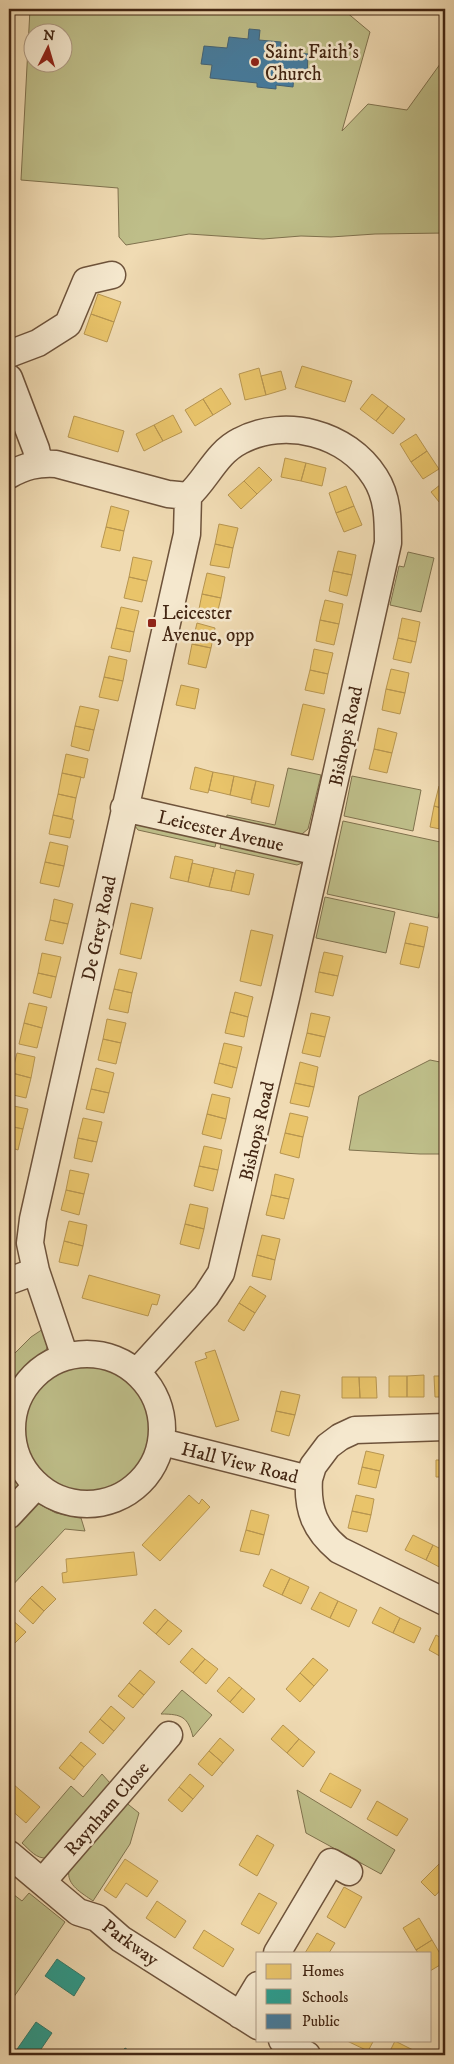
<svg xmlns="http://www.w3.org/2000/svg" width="454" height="2064" font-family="'IM FELL DW Pica',serif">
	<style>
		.green { fill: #bebe89; stroke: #80724e; fill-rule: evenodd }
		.homes { fill: #e9c46a; stroke: #b79550 }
		.schools { fill: #2a9d8f; stroke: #32796a }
		.public { fill: #457b9d; stroke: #446274 }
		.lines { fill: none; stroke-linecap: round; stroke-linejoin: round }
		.minor-casing { stroke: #6e533b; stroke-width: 29 }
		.minor { stroke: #f5e8ce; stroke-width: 26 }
		.poi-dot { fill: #8f2418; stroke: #f5e8ce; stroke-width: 2 }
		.labels { text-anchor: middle; stroke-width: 5; stroke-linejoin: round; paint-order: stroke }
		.poi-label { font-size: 19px; fill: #432613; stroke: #f5e8ce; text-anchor: start }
		.street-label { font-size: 19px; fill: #432613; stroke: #f5e8ce }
	</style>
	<rect width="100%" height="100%" fill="#f0dbb3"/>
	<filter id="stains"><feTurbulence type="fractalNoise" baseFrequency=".004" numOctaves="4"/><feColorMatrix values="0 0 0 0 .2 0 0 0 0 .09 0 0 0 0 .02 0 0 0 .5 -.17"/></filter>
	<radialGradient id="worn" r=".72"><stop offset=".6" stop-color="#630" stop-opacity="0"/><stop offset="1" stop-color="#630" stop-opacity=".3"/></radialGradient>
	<path class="green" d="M30,9H345V11L370,32L342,131L368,104L407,110L443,60L445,63V233L375,234L331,237L301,236L263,239L189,234L126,245L119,237L118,188L21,180ZM32,32H62V62H32Z
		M408,552L434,558L421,612L390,605L399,566L404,567Z
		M288,768L321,775L308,829L302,834L293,837L225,828L227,815L275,825Z
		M352,776L421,790L413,831L344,816Z
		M343,821L445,843V888L438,918L327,894Z
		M140,823L218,835L215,847L138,830L135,826Z
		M223,836L299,858L302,863L297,865L220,848Z
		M325,897L395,912L386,953L316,938Z
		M430,1060L445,1063V1154H420L349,1150L359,1096Z
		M46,1327C47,1332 48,1339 48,1344C46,1359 17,1375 9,1394V1359L31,1337Z
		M24 1428a65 65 0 1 1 130 0a65 65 0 1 1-130 0Z
		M9,1462H16C24,1482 20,1487 9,1505Z
		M37,1503L56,1513L81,1518L85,1531L65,1529L9,1589V1534Z
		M182,1690L212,1715L193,1737C188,1717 182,1714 161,1714Z
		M102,1774L110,1783L47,1858C36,1859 30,1850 22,1843L71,1786L83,1797Z
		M297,1790L395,1850L381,1874L306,1833Z
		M124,1801L139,1813L130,1844L93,1901C82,1893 66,1885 69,1870Z
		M9,1891L22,1901L29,1893L65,1922L9,2004Z"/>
	<path class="homes" d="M98,294L121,302L114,322L91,314Z
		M91,314L114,322L107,342L84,334Z
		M302,366L352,381L345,402L295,387Z
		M259,368L266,395L245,400L239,374Z
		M281,371L286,389L266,395L261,376Z
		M221,388L231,404L213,415L203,399Z
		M372,394L388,406L376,421L360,409Z
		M203,399L213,415L195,426L185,410Z
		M388,406L405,419L393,434L376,421Z
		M173,415L182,432L163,441L154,425Z
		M74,416L124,431L118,452L68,437Z
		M154,425L163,441L144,451L136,434Z
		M416,434L427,451L411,462L400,444Z
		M427,451L439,469L423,479L411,462Z
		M285,458L306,463L301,481L281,477Z
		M306,463L326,468L322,486L301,481Z
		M259,467L272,480L257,494L244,481Z
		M244,481L257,494L241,509L228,495Z
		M445,481V507L444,508L431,492Z
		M346,486L354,506L336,513L329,493Z
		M111,506L129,511L124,531L106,527Z
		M354,506L362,525L344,532L336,513Z
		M219,524L238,528L233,548L215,544Z
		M106,527L124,531L120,551L101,547Z
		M215,544L233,548L229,568L210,565Z
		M338,551L356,555L352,575L333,571Z
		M133,557L152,561L147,581L129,577Z
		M333,571L352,575L347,596L329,591Z
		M207,573L225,577L221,598L202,594Z
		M129,577L147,581L142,602L124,598Z
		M202,594L221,598L216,618L198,614Z
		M325,600L343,604L339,624L320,620Z
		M444,605H445V626L440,625Z
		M121,607L139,611L134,632L116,628Z
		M402,618L420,622L416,642L398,638Z
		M320,620L339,624L334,645L316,641Z
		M197,623L215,628L211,648L192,644Z
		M116,628L134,632L130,652L111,648Z
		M398,638L416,642L411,663L393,659Z
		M192,644L211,648L206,668L188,664Z
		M314,649L333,653L328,674L310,670Z
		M109,656L127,660L123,681L104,677Z
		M391,669L409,673L405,693L386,689Z
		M310,670L328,674L324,694L305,690Z
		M104,677L123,681L118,701L99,697Z
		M181,685L199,689L195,709L176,705Z
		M386,689L405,693L400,714L382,710Z
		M303,704L325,709L313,760L291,755Z
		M80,706L99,710L94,730L75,726Z
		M75,726L94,730L89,751L71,746Z
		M378,728L397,733L392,753L374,749Z
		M374,749L392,753L387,773L369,769Z
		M66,754L88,759L84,778L62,773Z
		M195,767L213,772L208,793L190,789Z
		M213,772L234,776L230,795L209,790Z
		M62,773L81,777L76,798L58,794Z
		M234,776L256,781L251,800L230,795Z
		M256,781L274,785L269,807L251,803Z
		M439,786L445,788V809L434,806Z
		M58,794L76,798L72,819L53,815Z
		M434,806L445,809V830L430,827Z
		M53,815L74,820L70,838L49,834Z
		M50,842L68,846L64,866L45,862Z
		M175,856L193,860L188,882L170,878Z
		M45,862L64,866L59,887L40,883Z
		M192,863L214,868L209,887L188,882Z
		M214,868L235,873L231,891L209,887Z
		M236,870L254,874L249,895L231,891Z
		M54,899L73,904L68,924L50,920Z
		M131,903L153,908L141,959L120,954Z
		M50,920L68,924L63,944L45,940Z
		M410,923L428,927L424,947L405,943Z
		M251,930L273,935L261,986L240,981Z
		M405,943L424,947L419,968L400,964Z
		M324,952L343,956L338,976L319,972Z
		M42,953L61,957L56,977L38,973Z
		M119,969L137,973L132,993L114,989Z
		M319,972L338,976L333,996L315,992Z
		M38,973L56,977L51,998L33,993Z
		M114,989L132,993L128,1013L109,1009Z
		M235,992L253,997L248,1017L230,1012Z
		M29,1003L47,1007L42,1028L24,1023Z
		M230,1012L248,1017L244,1037L225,1033Z
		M311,1013L330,1017L325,1037L307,1033Z
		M107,1019L126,1023L121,1043L103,1039Z
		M24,1023L42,1028L37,1048L19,1044Z
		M307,1033L325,1037L320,1057L302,1053Z
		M103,1039L121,1043L116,1064L98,1060Z
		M224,1043L242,1047L237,1068L219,1063Z
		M17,1053L35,1057L31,1078L12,1073Z
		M300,1062L318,1067L314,1087L295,1083Z
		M219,1063L237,1068L232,1088L214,1083Z
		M96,1068L114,1073L109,1093L91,1089Z
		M12,1073L31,1078L26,1098L9,1094Z
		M295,1083L314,1087L309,1107L290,1103Z
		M91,1089L109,1093L104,1113L86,1109Z
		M212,1094L230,1098L226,1119L207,1114Z
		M9,1105L28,1109L23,1129L9,1126Z
		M290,1113L308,1117L303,1137L285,1133Z
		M207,1114L226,1119L221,1139L202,1134Z
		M83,1118L102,1122L97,1142L78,1138Z
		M9,1126L23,1129L18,1150L9,1147Z
		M285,1133L303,1137L299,1158L280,1153Z
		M78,1138L97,1142L92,1162L74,1158Z
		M204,1146L222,1150L218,1170L199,1166Z
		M199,1166L218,1170L213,1191L194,1186Z
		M70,1170L89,1174L84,1194L66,1190Z
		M275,1174L294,1179L289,1199L271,1195Z
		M66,1190L84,1194L79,1215L61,1210Z
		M271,1195L289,1199L284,1219L266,1215Z
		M190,1204L208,1208L204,1229L185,1224Z
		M69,1221L87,1225L83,1246L64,1241Z
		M185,1224L204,1229L199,1249L180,1244Z
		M262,1235L280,1239L275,1260L257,1255Z
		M64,1241L83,1246L78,1266L59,1262Z
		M257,1255L275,1260L271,1280L252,1276Z
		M89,1275L160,1295L157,1305L152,1304L148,1316L82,1298Z
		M250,1286L266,1296L255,1313L239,1303Z
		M239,1303L255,1313L244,1331L228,1321Z
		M215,1350L239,1420L216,1427L195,1362L207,1358L205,1353Z
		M424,1375V1397H407V1376Z
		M389,1376H407V1397H389Z
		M434,1376H445V1397H435Z
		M342,1377H359L360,1398H342Z
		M359,1377H376L377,1398H360Z
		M281,1391L300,1395L295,1415L276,1411Z
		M276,1411L295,1415L289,1436L271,1431Z
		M366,1451L384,1455L380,1471L362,1467Z
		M436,1460H445V1477H436Z
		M362,1467L380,1471L376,1488L358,1484Z
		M189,1495L199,1504L202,1499L210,1507L160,1561L142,1545Z
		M356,1495L374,1499L371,1515L352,1511Z
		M251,1510L269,1515L264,1535L246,1530Z
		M352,1511L371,1515L367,1532L348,1528Z
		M246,1530L264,1535L259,1555L240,1551Z
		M413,1535L433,1545L426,1560L405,1550Z
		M433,1545L445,1551V1570L426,1560Z
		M134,1552L137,1575L63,1583L62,1573L67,1572L66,1559Z
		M271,1569L290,1578L282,1595L263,1586Z
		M290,1578L309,1587L301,1604L282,1595Z
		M42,1586L56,1599L44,1611L30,1598Z
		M320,1592L338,1601L330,1618L311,1609Z
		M30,1598L44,1611L33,1624L19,1611Z
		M338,1601L357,1610L349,1627L330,1618Z
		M380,1607L400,1618L393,1633L372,1623Z
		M155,1609L168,1620L156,1634L143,1623Z
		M400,1618L421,1628L414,1643L393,1633Z
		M11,1619L26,1632L14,1644L9,1639V1621Z
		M168,1620L182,1631L169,1645L156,1634Z
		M436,1635L445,1640V1659L429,1650Z
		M192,1648L205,1659L193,1673L180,1662Z
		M313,1658L328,1670L314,1686L300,1673Z
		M205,1659L218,1669L206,1684L193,1673Z
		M140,1670L155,1682L144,1695L129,1683Z
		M300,1673L314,1686L300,1702L286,1689Z
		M229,1677L242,1688L230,1702L217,1691Z
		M129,1683L144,1695L133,1708L118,1696Z
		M242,1688L255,1699L243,1713L230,1702Z
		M111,1706L125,1718L114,1731L100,1719Z
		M100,1719L114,1731L103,1744L89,1732Z
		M283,1725L299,1739L287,1753L271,1739Z
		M220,1738L234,1750L223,1763L209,1751Z
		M299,1739L315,1752L303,1767L287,1753Z
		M81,1742L96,1754L84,1767L70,1755Z
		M209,1751L223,1763L212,1776L198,1764Z
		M70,1755L84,1767L74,1780L59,1768Z
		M330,1773L361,1790L351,1808L320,1791Z
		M190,1774L204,1786L193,1799L179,1787Z
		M13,1784L40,1807L26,1823L9,1808V1789Z
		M179,1787L193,1799L182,1812L168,1800Z
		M377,1801L408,1819L397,1836L367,1819Z
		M257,1835L274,1845L257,1876L239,1865Z
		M125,1859L158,1881L147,1897L126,1883L116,1898L104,1890Z
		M439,1864L445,1870V1885L435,1896L421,1882Z
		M344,1887L362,1897L345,1928L327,1917Z
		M259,1893L277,1903L259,1934L241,1924Z
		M157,1901L186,1921L175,1938L146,1918Z
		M419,1918L432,1940L416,1950L403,1928Z
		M204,1930L234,1949L223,1967L193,1948Z
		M317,1933L335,1943L329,1953H305Z
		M432,1940L445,1962L430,1971V1953H418L416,1950Z
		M345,2040H374L368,2051Z
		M395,2041L411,2049L424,2055H388Z"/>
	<path class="schools" d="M57,1959L85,1978L74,1996L45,1976Z
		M36,2022L52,2033L37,2055H13Z
		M125,2048L136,2055H120Z"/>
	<path class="public" d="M249,29L260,30L259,40L281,42L280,51L308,54L307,78L294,76L293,87L276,85V89L257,87V83L210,78L212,65L201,64L204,46L227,48L229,37L248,39Z"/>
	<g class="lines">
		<g class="minor-casing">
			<path id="minor" d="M9,354L38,343L68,324L86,281L112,275
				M9,378L36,449L39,463
				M9,475C25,466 37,463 56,464L168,494L188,496C207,479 216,453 240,441C285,417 347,433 375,477C388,497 388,520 388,543L286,998L221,1273L206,1296L137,1372
				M124,808L319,852
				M9,1281L36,1271
				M12 1429a75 75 0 1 1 150 0a75 75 0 1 1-150 0Z
				M65,1357L36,1271L30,1243L33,1219L187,534L188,496
				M162,1442L309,1479L313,1466L328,1446L340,1437L355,1430L445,1427
				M309,1479C307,1510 315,1530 339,1550L445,1602
				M9,1515L37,1485
				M9,1854L78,1912L97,1918L121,1939L258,2026
				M43,1881L169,1735
				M277,1953L331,1862L349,1872
				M240,2015L258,1985
				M282,2040L307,2055"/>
		</g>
		<use href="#minor" class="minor"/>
	</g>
	<g class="poi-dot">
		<circle cx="255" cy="62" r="5"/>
		<rect x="147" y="618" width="10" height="10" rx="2.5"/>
	</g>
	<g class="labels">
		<g class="poi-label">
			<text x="265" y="58">Saint Faith's<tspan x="265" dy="22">Church</tspan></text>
			<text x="162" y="619">Leicester<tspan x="162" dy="22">Avenue, opp</tspan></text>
		</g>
		<g class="street-label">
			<text transform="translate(345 736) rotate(-78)" y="7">Bishops Road</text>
			<text transform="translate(221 830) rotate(13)" y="7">Leicester Avenue</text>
			<text transform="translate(98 928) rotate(-78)" y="7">De Grey Road</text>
			<text transform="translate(256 1131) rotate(-77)" y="7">Bishops Road</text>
			<text transform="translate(240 1462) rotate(14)" y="7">Hall View Road</text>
			<text transform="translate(106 1808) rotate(-49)" y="7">Raynham Close</text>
			<text transform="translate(131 1942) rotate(36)" y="7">Parkway</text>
		</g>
	</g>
	<rect width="454" height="2064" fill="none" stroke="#f0dbb3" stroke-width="30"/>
	<rect x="10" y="10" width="434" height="2044" fill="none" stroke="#432613" stroke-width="2.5"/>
	<rect x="15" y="15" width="424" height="2034" fill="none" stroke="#432613"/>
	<rect x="256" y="1952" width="175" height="90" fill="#f5e8ce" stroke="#ae9a83"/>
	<rect x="266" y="1964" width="25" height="15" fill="#e9c46a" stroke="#ae9a83"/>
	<text x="302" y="1976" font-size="15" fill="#432613">Homes</text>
	<rect x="266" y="1989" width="25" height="15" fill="#2a9d8f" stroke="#ae9a83"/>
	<text x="302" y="2002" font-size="15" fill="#432613">Schools</text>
	<rect x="266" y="2014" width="25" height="15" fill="#457b9d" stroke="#ae9a83"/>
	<text x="302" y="2026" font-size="15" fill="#432613">Public</text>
	<g transform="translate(48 48) rotate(5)"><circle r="24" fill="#f5e8ce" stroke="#ae9a83"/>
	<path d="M0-4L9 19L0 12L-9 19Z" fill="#8f2418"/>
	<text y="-8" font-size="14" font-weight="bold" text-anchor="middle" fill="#432613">N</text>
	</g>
	<rect width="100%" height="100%" filter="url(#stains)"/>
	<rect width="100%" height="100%" fill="url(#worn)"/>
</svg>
